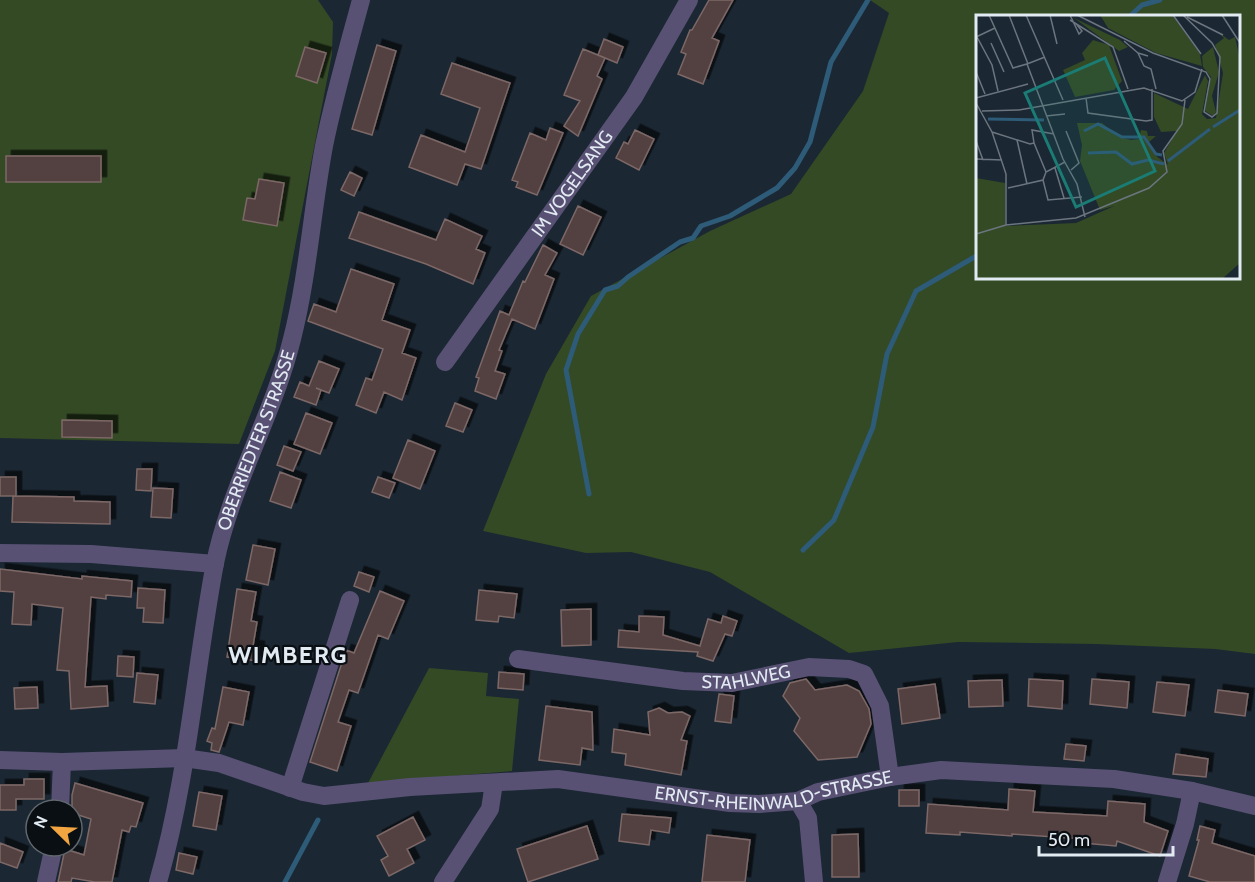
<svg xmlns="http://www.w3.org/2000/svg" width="1255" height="882" font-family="Cabin,sans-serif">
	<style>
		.green { fill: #334a25; fill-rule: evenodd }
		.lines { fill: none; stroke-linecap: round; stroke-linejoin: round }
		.stream { stroke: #2d5b78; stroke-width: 5 }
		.building { fill: #53403f; stroke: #7d6867; stroke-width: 1.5; filter: url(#shadow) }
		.minor { stroke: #585174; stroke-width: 18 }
		.labels { text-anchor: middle; stroke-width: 4.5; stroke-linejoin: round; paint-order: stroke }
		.street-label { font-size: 18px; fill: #e2eaf2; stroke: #0a0f14 }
		.district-label { font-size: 24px; font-weight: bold; letter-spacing: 1.5px; fill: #e2eaf2; stroke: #0a0f14 }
		.inset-river { fill: none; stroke: #2d5b78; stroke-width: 3 }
		.inset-road { fill: none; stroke: #6b757f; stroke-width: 1.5 }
		.view { fill: #1a7c75; fill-opacity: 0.15; stroke: #1a7c75; stroke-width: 3 }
		.inset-edge { fill: none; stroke: #e2eaf2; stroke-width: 3 }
	</style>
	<defs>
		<filter id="shadow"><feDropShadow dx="5.5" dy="-5.5" stdDeviation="0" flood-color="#0009"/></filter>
	</defs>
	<rect width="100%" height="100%" fill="#1b2733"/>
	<path class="green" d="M0,0H318L333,22L332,54L275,351L239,444L0,438Z
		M870,0H1255V654L1215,649L1096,644L958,642L849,653L710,572L631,552L586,553L483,531L546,374L591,296L710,231L791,194L863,91L889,13ZM978,16H1238V278H978Z
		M429,668L488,673L486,696L519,699L512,771L368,783Z"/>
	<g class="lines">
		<path class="stream" d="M1130,16L1142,5L1160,0
			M589,494L566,370L578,334L605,290L618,286L628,277L680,242L693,238L701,226L730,216L777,188L795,168L810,142L831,62L868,0
			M803,550L834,520L873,427L887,354L916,291L978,255
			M285,882L318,820"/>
	</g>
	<path class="building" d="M709,0H733L712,38L719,41L703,84L678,74L686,54L681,52L690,30H692Z
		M604,39L623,47L617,63L598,55Z
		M377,45L396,51L372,135L352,129Z
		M305,47L326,53L317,83L296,76Z
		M583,49L605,58L597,76L602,79L578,136L564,126L580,101L564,95Z
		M452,63L510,83L481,169L465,164L457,185L409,167L421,135L465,152L480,108L441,94Z
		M550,128L563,133L537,195L516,187L518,182L512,180L530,133L546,140Z
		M635,130L654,139L639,170L616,158L624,142L628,144Z
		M6,156H101V182H6Z
		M350,172L362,178L354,196L341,190Z
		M259,179L284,183L277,226L243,220L247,198L255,199Z
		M578,206L601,217L583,255L560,244Z
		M359,212L436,240L445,219L482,236L476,249L485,253L473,284L426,264L349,238Z
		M543,245L557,253L545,275L554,279L535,329L512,319L499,350L502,351L495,371L505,374L496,399L475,391L479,378L476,377L500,311L509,315L523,281L525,282Z
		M351,269L394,284L382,320L410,330L402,353L416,358L402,400L384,392L376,413L356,405L366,378L372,380L383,349L308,321L314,304L336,312Z
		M319,361L339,369L329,393L316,388L321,390L316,405L294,397L300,382L309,386Z
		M455,403L472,410L463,432L446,426Z
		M306,413L332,423L320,454L294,444Z
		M62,420L112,421V438L62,437Z
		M408,440L435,451L420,489L393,478Z
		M284,446L301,452L293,471L277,465Z
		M137,469H152L151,491L136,490Z
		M280,472L301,480L291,508L270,501Z
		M0,477H16V496H0Z
		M378,477L395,483L389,498L372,492Z
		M153,488L173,489L171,518L151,517Z
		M13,496L74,497V501L110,502V524L12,522Z
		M253,545L275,549L268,585L246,580Z
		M0,569L82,579V576L132,581L131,597L106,595V599L91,597L85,687L107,686L108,706L71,709L69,671L57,670L63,608L32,604L31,625L12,624L14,592L0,591Z
		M359,572L374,577L369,592L354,586Z
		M138,588L165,590L163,623L143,622L144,608H137Z
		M237,589L256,592L251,621L257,622L253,646L259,647L258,661L227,657Z
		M479,590L517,594L514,618L499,616L498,622L476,620Z
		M380,591L404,601L388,639L378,635L358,693L349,690L338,722L351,726L337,771L310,762L346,650L354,653Z
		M591,609V645L562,646L561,610Z
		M639,616L664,617L663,635L700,646L708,619L721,623L723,616L737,621L732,636L725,634L713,661L697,656L698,652L618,647L619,630L639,632Z
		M118,656L134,657L133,677L117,676Z
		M499,672L524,674L523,690L498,688Z
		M137,673L158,675L155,704L134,702Z
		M806,679L815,690L847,685L859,691L869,709L871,724L857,757L818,760L794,731L800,718L783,696L790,683Z
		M1029,679L1063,681L1062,709L1028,706Z
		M1092,679L1129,682L1127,708L1090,704Z
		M1002,680L1003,706L969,707L968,681Z
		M1157,682L1189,685L1185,716L1153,712Z
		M935,684L940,718L902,724L898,689Z
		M37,687L38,708L15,709L14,688Z
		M223,687L249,692L243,725L229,722L219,752L211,750L212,743L207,741L212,728L215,729Z
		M1218,690L1248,694L1245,716L1215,712Z
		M719,694L734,696L731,723L715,721Z
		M546,706L592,712L593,750L582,748L580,765L539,760Z
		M659,708L668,713L682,712L690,716L681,740L687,741L681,775L625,765L626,754L612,752L614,729L650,735L648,712Z
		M1066,744L1086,746L1084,761L1064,759Z
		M1176,754L1208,759L1206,777L1173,774Z
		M24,779H44V799H16V810H0V785H24Z
		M75,783L143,803L136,827L131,826L129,832L122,830L112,882H95L72,878L71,882H58L65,849L84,855L91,819L72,813V795Z
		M1009,789L1035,791L1033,812L1107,816L1108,801L1145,804L1144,822L1168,831L1160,856L1117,841L1116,846L1083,843V839L1012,834V836L960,832V835L926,833L928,804L1008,810Z
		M899,790H919V806H899Z
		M199,792L222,796L216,830L193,826Z
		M622,814L671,818L669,833L651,830L649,845L619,841Z
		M413,817L425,840L407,849L414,863L389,876L381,860L388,856L377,836Z
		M587,826L598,859L528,882L517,849Z
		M1200,826L1215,830L1212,843L1255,856V882H1210L1189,876L1199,840H1197Z
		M858,834L859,877H832V835Z
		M707,835L750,840L745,882H702Z
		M0,843L23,852L17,868L0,862Z
		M179,853L197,857L193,874L176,870Z"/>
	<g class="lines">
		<g class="minor">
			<path id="s1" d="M445,362L634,97L689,0"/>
			<path d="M0,553L91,554L215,564"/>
			<path id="s2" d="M518,659L683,681L732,683L809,667L849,669L864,674L880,706L890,777"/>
			<path id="s3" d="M0,760L62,762L184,758L219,763L303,792L324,796L410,787L558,779L730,803L759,804L798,801L818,792L890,777L941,770L1114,779L1192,791L1255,806"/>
			<path d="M290,788L350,600"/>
			<path d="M798,801L808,818L814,882"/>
			<path d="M60,810L62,762"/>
			<path d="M46,882L54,846"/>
			<path id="s4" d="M158,882C188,778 195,669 215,563C231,485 273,416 292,339C308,276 312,210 324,146C334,97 348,48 361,0"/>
			<path d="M443,882L490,809L494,783"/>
			<path d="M1167,882L1185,824L1192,791"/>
		</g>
	</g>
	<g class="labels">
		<g class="street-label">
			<text dy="6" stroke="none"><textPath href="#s1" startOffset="219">IM VOGELSANG</textPath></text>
			<text dy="6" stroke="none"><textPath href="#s4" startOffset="454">OBERRIEDTER STRASSE</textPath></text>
			<text dy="6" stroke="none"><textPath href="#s2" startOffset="230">STAHLWEG</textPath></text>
			<text dy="6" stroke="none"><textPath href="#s3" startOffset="783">ERNST-RHEINWALD-STRASSE</textPath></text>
		</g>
		<g class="district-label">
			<text x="288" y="663">WIMBERG</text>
		</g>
	</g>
	<g transform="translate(976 15)">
		<rect width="264" height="264" fill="#1b2733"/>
		<path d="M124,0H196L224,39L226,51L180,38L132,13ZM98,3L144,25L152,32L143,36ZM241,16L253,25L259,22L264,44V248L246,264H0V163L29,168V211L100,208L138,191L124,195L104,146L106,130L101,108H126L143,122L155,125L163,124L165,115L171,116L172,121H180L173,127L179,140L192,150L188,138L201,116L185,117L178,102V78L212,94L229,60L232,66L226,99L231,104L240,103L247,58L239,30L248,23ZM117,25L133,30L146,66L138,75L99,82L87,55L109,45L106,38ZM237,32L243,57L236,81L240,97L237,101L229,96L235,62L227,52L226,41Z" fill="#334a25"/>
		<path class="inset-river" d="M12,104L68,105M237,112L264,95M108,116L122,109L146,122H168L180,139L186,140M112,138L140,137L156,149L172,145L188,149M192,146L234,114"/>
		<path class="inset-road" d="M13,0L37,53L51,49L87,144L101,169L109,202M33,0L52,49M50,0L87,85M74,0L81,29M94,0L103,19L106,16L101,10M101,0L177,38L230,57L234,64L228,97L236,102L241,98L244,42L236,28L207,0M197,0L225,39M246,0L264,28M211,2L247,20M94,5L137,32L152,74M0,22L19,13M1,22L16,50L22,76M148,26L162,38M15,28L28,57M172,41L162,38L168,51L175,54L180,74M51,49L69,42M0,57L9,79M0,83L52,69M110,83L112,98L170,106L176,105V74M0,88L16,117L30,159V210M6,96L43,95L168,73L206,86L219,77L226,54M70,101L89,99M90,116L103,148L95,155M16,117L54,129L58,128L56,115L78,119M41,125L51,169M0,126L7,145M58,128L70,157M0,144L26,145M79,153L88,183M67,165L72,185L106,182M32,173L67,165L70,157L89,147M0,219L30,210L100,203L173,173L191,157L187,136L206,109L209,85"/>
		<path class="view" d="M129,43L179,156L100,192L49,78Z"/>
		<rect width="264" height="264" class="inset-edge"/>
	</g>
	<g transform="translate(54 828) rotate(294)"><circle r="28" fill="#0a0f14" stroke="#60676d" stroke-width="1.5"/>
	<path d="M0-4.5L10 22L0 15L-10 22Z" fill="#f2a541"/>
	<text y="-9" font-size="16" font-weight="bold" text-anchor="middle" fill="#e2eaf2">N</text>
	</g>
	<path d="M1039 846v9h134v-9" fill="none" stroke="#e2eaf2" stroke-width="3"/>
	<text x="1048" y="846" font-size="18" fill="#e2eaf2" stroke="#0a0f14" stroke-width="4.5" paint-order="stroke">50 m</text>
</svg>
